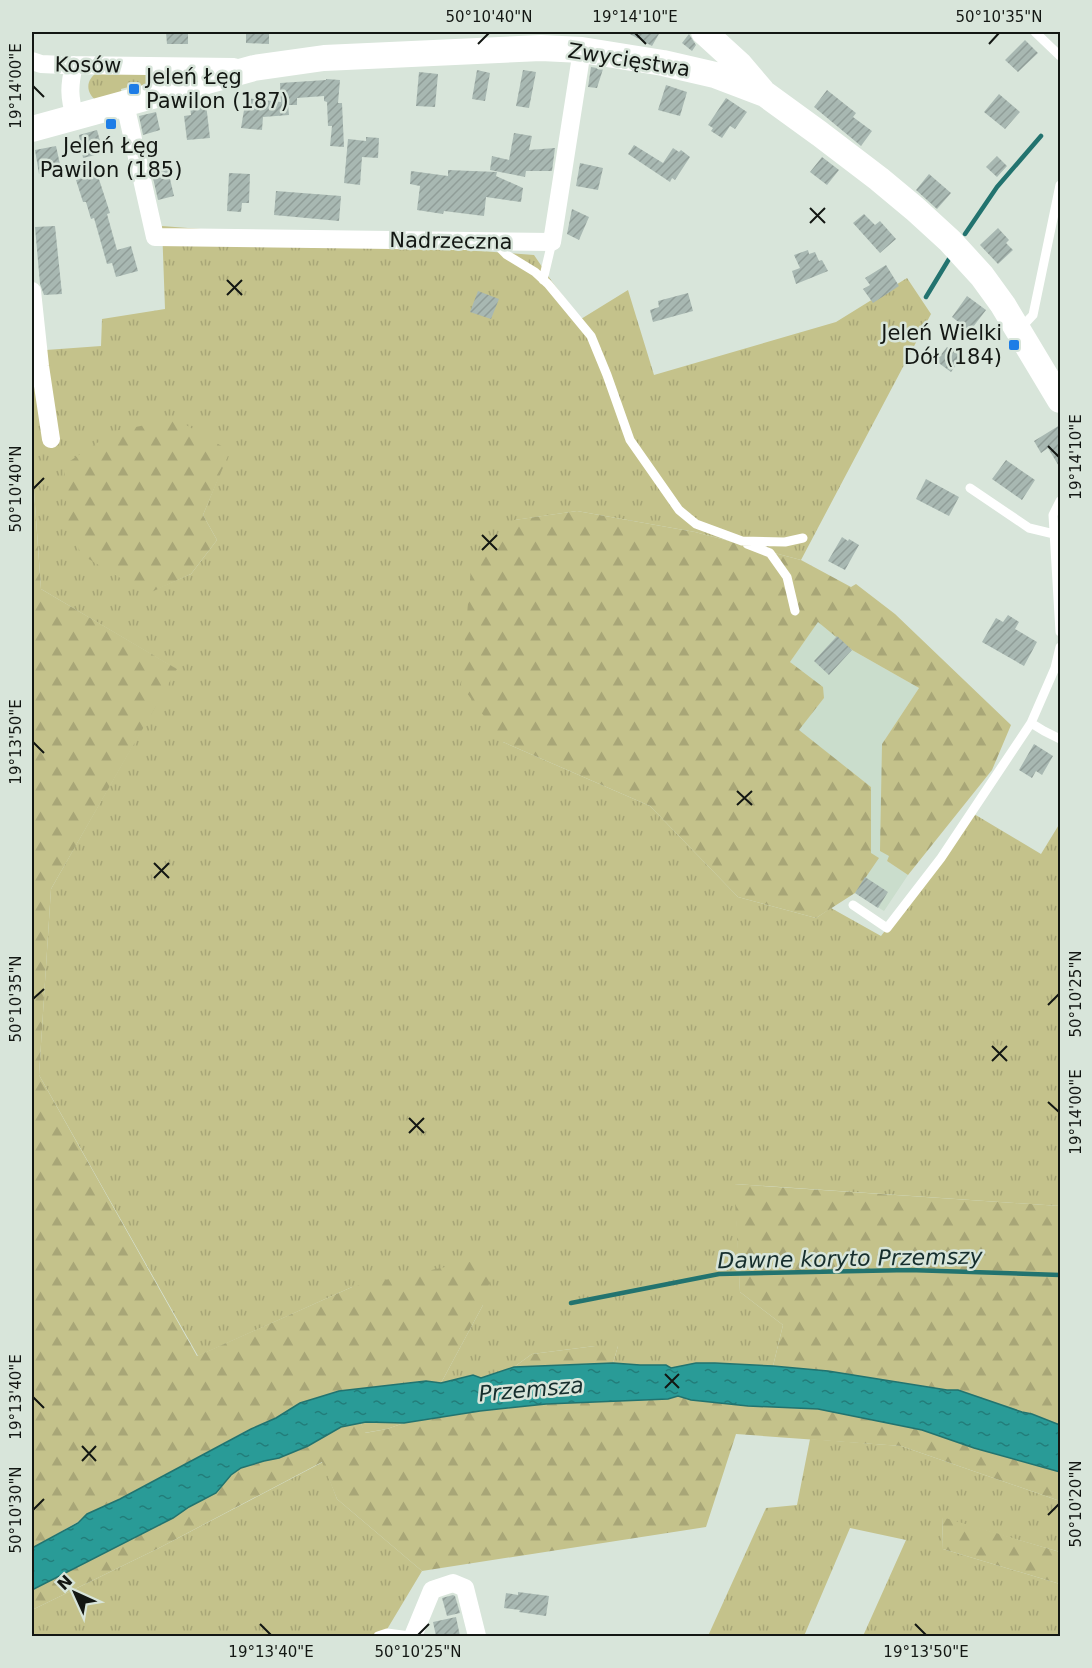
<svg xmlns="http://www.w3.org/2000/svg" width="1092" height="1668" font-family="'DejaVu Sans',sans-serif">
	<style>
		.built { fill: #caddcc }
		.grass { fill: url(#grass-tufts); fill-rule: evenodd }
		.forest { fill: url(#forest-firs) }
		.water { fill: url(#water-ripples); stroke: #22736f; stroke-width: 1.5 }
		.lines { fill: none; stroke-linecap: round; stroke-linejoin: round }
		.stream { stroke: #22736f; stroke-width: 4.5 }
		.building { fill: url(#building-hatch) }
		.lane { stroke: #fff; stroke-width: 9 }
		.street { stroke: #fff; stroke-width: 18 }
		.secondary { stroke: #fff; stroke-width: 26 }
		.ticks { fill: none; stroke: #131713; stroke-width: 2 }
		.poi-dot { fill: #1e7de6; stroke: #d8e5da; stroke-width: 2 }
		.labels { text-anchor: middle; stroke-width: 5; stroke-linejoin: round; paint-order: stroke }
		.street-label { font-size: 21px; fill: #131713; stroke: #d8e5da }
		.poi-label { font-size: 21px; fill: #131713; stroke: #d8e5da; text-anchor: start }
		.water-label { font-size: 22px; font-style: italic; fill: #162e2d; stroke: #d8e5da }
		.neatline { fill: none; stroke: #131713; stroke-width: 2 }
		.ticks-label { font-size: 15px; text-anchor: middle; fill: #131713 }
	</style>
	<defs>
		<pattern id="grass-tufts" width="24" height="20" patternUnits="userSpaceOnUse" patternTransform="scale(1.5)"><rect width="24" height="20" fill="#c4c28b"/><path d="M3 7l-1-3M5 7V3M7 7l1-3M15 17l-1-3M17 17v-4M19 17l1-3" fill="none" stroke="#a8a677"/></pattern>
		<pattern id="forest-firs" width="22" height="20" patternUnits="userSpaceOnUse" patternTransform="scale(1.5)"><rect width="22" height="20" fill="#c4c28b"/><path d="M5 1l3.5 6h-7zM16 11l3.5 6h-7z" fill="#a8a677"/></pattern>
		<pattern id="water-ripples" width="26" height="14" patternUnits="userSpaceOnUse" patternTransform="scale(1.5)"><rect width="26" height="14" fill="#299b97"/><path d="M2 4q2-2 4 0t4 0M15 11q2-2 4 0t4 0" fill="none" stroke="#227d7a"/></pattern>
		<pattern id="building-hatch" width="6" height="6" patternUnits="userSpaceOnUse" patternTransform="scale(1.5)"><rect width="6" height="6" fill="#a8b8b2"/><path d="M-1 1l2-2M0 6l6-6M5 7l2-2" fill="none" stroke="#909d98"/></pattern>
	</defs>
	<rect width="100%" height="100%" fill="#d8e5da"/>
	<path class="built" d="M818,621L852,650L919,688L882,744L890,856L887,861L908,875L884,911L855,893L865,877L871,854V787L798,730L824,698L790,662Z"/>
	<path class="grass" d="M192,71L142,89L140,84L121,89L122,95L96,100C85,92 86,79 98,72Z
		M162,226L534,255L553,283L581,319L628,290L654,375L836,322L907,278L931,314L801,560L695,532L577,511L515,520L503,742L650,806L738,897L816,918L831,908L881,936L974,814L1041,854L1060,823V1206L735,1184L740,1292L783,1325L773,1366L715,1363L671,1368L613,1363L618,1346H595L532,1354L514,1367L481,1378L473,1375L441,1383L483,1305L352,1287L198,1356L39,1075L51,889L176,669L41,589L32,462V351L101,346L102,319L165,309ZM229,451L203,515L217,540L191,574L147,593Z
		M366,1422L404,1423L387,1429L364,1433L361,1423Z
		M810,1439L901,1446L1060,1501V1552L942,1518L943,1549L1060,1584V1636H863L906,1540L850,1528L804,1636H708L766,1508L797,1505Z
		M323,1462L337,1499L422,1571L383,1636H32V1610L159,1548Z"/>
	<path class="forest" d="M176,419L230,451L203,515L217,540L191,574L147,594L82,555L68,528L64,465L115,431Z
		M32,462L41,589L177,669L51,889L39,1075L197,1356L352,1287L497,1256L483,1305L441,1383L426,1381L339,1391L300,1403L276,1418L250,1429L120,1499L87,1514L78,1522L32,1548Z
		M577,511L695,532L801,560L851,587L856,584L895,614L1011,725L992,770L908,875L887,861L889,856L880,851L882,744L919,688L852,650L818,622L790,662L823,687L824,698L799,730L871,787V853L879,858L855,893L816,918L738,897L650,806L503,742L461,685L471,568L514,520Z
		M734,1184L1060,1206V1425L1032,1414L1022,1412L958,1390H947L828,1371L773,1366L783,1325L740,1292Z
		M595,1346H618L613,1363L514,1367L532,1354Z
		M677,1396L691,1400L748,1406L818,1409L922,1430L974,1448L1060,1472V1501L901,1446L736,1434L706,1527L422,1571L337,1499L322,1462L159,1548L32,1610V1590L173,1518L227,1480L231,1475L241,1468L264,1461L279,1458L308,1446L340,1427L361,1423L365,1433L387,1429L404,1423L480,1411L546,1404L668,1399Z
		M942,1517L1060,1552V1584L943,1549Z"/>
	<path class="water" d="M613,1363L640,1365H666L671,1368L696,1363H715L773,1366L828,1371L947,1390H958L1022,1412L1032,1414L1060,1425V1472L974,1448L922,1430L818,1409L748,1406L691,1400L678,1396L668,1399L546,1404L480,1411L404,1423L366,1422L341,1427L308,1446L279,1458L264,1461L241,1468L231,1475L216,1493L189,1507L173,1518L32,1590V1548L78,1523L87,1514L120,1499L251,1429L276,1418L300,1403L339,1391L426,1381L441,1383L473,1375L481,1378L514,1367Z"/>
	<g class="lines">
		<path class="stream" d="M965,234L997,187L1041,136
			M926,297L949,259
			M571,1303L719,1274L909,1270L1060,1275"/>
	</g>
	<path class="building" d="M166,32H188V44H167Z
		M246,32H269V44L246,43Z
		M626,32H660L652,46Z
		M689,34L696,45L692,51L682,43Z
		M1025,40L1038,53L1018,72L1005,60Z
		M591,67L603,69L597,88L588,87Z
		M477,70L490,73L485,101L472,99Z
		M523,70L536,72L529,108L516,106Z
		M419,72L438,74L435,107L416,106Z
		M326,79L340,80L338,103H342L344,147L330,146L332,126H328L327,102L324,101V96L297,98V105H288L289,115L263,117L262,130L241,128L246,98L281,102L280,83L326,80Z
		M666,85L687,92L680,116L658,110Z
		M827,90L856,113L853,117L872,131L861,146L814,107Z
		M999,94L1020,112L1005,129L984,112Z
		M726,98L747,112L735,129L730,126L722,138L711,131L713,128L708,125Z
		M206,104L210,138L187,140L184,116L191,115L190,106Z
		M156,112L160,130L143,135L139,116Z
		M97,130L102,148L94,150L95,155L83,158L79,135Z
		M514,133L532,136L529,150L555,148L552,171H526L525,177L490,170L492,156L509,160Z
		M366,137L379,138L378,158L362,157L360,185L344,183L348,139L366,141Z
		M634,145L663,163L673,148L679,152L681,150L690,157L675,180L672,178L670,182L628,154Z
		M56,146L61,169L39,174L35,150Z
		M997,156L1007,166L997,177L986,167Z
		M822,157L839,170L827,185L810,172Z
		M580,163L603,168L598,190L576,186Z
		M167,166L174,196L158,200L151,169Z
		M448,170L497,172L496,176L523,188L521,202L486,197L484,216L444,211L443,214L417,210L420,186L410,184L411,171L448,176Z
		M97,173L110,213L107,214L117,250L131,246L138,271L116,277L112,263L107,264L94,218L91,219L86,202H83L76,180Z
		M229,173L250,174L249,203H242L241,212L227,211Z
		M929,174L951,193L937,209L916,190Z
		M276,191L341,196L339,221L274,215Z
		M572,209L589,217L579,240L567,234Z
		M864,214L875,225L880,221L896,239L880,253L853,223Z
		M55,226L62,294L44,295L40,284L35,227Z
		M998,228L1009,240L1006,243L1013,250L998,264L980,245Z
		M808,250L809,254L815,252L819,261L822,260L828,271L796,284L792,271L800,268L794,255Z
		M886,265L899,286L873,303L863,289L870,285L865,278Z
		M478,291L499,299L491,319L470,312Z
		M688,293L693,311L653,322L650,310L659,307L658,301Z
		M967,296L986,310L970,331L952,317Z
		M947,347L962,357L951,372L936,361Z
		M1060,425V468L1048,448L1041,453L1034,441Z
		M1006,460L1035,480L1022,500L992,479Z
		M926,479L959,497L949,516L916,499Z
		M842,537L848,541L849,539L859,545L845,570L828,561Z
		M1008,615L1019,622L1015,629L1037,642L1024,666L982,642L996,618L1003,622Z
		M837,636L852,650L829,675L814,661Z
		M1034,744L1053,756L1042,775L1036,771L1032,778L1019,770Z
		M865,877L888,892L878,908L855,893Z
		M518,1592L549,1596L546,1616L519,1612L520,1610L504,1608L506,1593L518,1595Z
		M453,1595L455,1596L460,1613L447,1616L442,1598Z
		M456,1617L460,1636H436L433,1622Z"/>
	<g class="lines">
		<path class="lane" d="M1035,32L1060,56
			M495,243L507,255L535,272L548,284L591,336L607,375L630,440L679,510L696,524L742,541L785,542L803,538
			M543,280L552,242
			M1019,330L1033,315L1060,185
			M970,488L1029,528L1054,534
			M1060,501L1053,515L1060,632
			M747,544L770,553L787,577L795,611
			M1060,647L1055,668L1031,723L1044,731L1060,739
			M853,905L887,928L941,858L1031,723
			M378,1636L387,1633L410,1636"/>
		<path class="street" d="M32,61L41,64L63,65L234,67
			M74,65C69,86 69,97 75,117
			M125,104L155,237L552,242L582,50
			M32,291L40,366L51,439
			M413,1636L432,1590L453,1583L465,1588L477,1636"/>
		<path class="secondary" d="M704,32L739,64L762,91
			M32,129L254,68L324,58L541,48L582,50L663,63L715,75L765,94L820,134L879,179L915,209L950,241L982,276L1003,305L1060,400"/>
	</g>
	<path class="ticks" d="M635,33L646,44M478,44L489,33M989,44L999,33M33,86L44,97M810,208L825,223M810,223L825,208M227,280L242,295M227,295L242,280M1048,446L1059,457M33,489L44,478M482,535L497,550M482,550L497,535M33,742L44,753M737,791L752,805M737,805L752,791M154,863L169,878M154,878L169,863M33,999L44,989M1048,1005L1059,994M992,1046L1007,1061M992,1061L1007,1046M1048,1102L1059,1112M409,1118L424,1133M409,1133L424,1118M665,1374L679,1388M665,1388L679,1374M33,1397L44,1408M82,1446L96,1461M82,1461L96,1446M33,1510L44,1499M1048,1515L1059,1504M260,1624L271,1635M915,1624L926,1635M418,1635L429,1624"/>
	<g class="poi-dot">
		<rect x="128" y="83" width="12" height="12" rx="3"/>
		<rect x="105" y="118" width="12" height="12" rx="3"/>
		<rect x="1008" y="339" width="12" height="12" rx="3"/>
	</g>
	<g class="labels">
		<g class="street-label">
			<text transform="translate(629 60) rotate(9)" y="7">Zwycięstwa</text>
			<text transform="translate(88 65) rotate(1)" y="7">Kosów</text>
			<text transform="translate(451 241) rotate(1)" y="7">Nadrzeczna</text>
		</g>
		<g class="poi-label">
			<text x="146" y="84">Jeleń Łęg<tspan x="146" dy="24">Pawilon (187)</tspan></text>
			<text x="111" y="153" text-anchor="middle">Jeleń Łęg<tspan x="111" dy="24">Pawilon (185)</tspan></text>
			<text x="1002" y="340" text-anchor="end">Jeleń Wielki<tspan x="1002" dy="24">Dół (184)</tspan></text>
		</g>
		<g class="water-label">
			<text transform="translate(850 1258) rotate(-1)" y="8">Dawne koryto Przemszy</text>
			<text transform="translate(531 1389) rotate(-5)" y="8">Przemsza</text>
		</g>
	</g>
	<rect width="1092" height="1668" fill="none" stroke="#d8e5da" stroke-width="66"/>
	<g transform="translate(75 1593) rotate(315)" stroke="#d8e5da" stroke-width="4.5" paint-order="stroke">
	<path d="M0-4.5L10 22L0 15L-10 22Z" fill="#131713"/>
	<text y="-9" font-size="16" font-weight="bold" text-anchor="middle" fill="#131713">N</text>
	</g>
	<rect x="33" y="33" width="1026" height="1602" class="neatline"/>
	<g class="ticks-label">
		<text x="489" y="22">50°10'40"N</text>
		<text x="635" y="22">19°14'10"E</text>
		<text x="999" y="22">50°10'35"N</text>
		<text transform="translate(16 86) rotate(-90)" y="5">19°14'00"E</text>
		<text transform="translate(1076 457) rotate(-90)" y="5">19°14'10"E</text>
		<text transform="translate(16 489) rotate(-90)" y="5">50°10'40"N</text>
		<text transform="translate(16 742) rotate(-90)" y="5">19°13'50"E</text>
		<text transform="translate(1076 994) rotate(-90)" y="5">50°10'25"N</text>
		<text transform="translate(16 999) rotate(-90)" y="5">50°10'35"N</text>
		<text transform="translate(1076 1112) rotate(-90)" y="5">19°14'00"E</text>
		<text transform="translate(16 1397) rotate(-90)" y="5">19°13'40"E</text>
		<text transform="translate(1076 1504) rotate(-90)" y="5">50°10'20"N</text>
		<text transform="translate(16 1510) rotate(-90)" y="5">50°10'30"N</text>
		<text x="271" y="1657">19°13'40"E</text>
		<text x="418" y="1657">50°10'25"N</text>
		<text x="926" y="1657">19°13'50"E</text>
	</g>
</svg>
